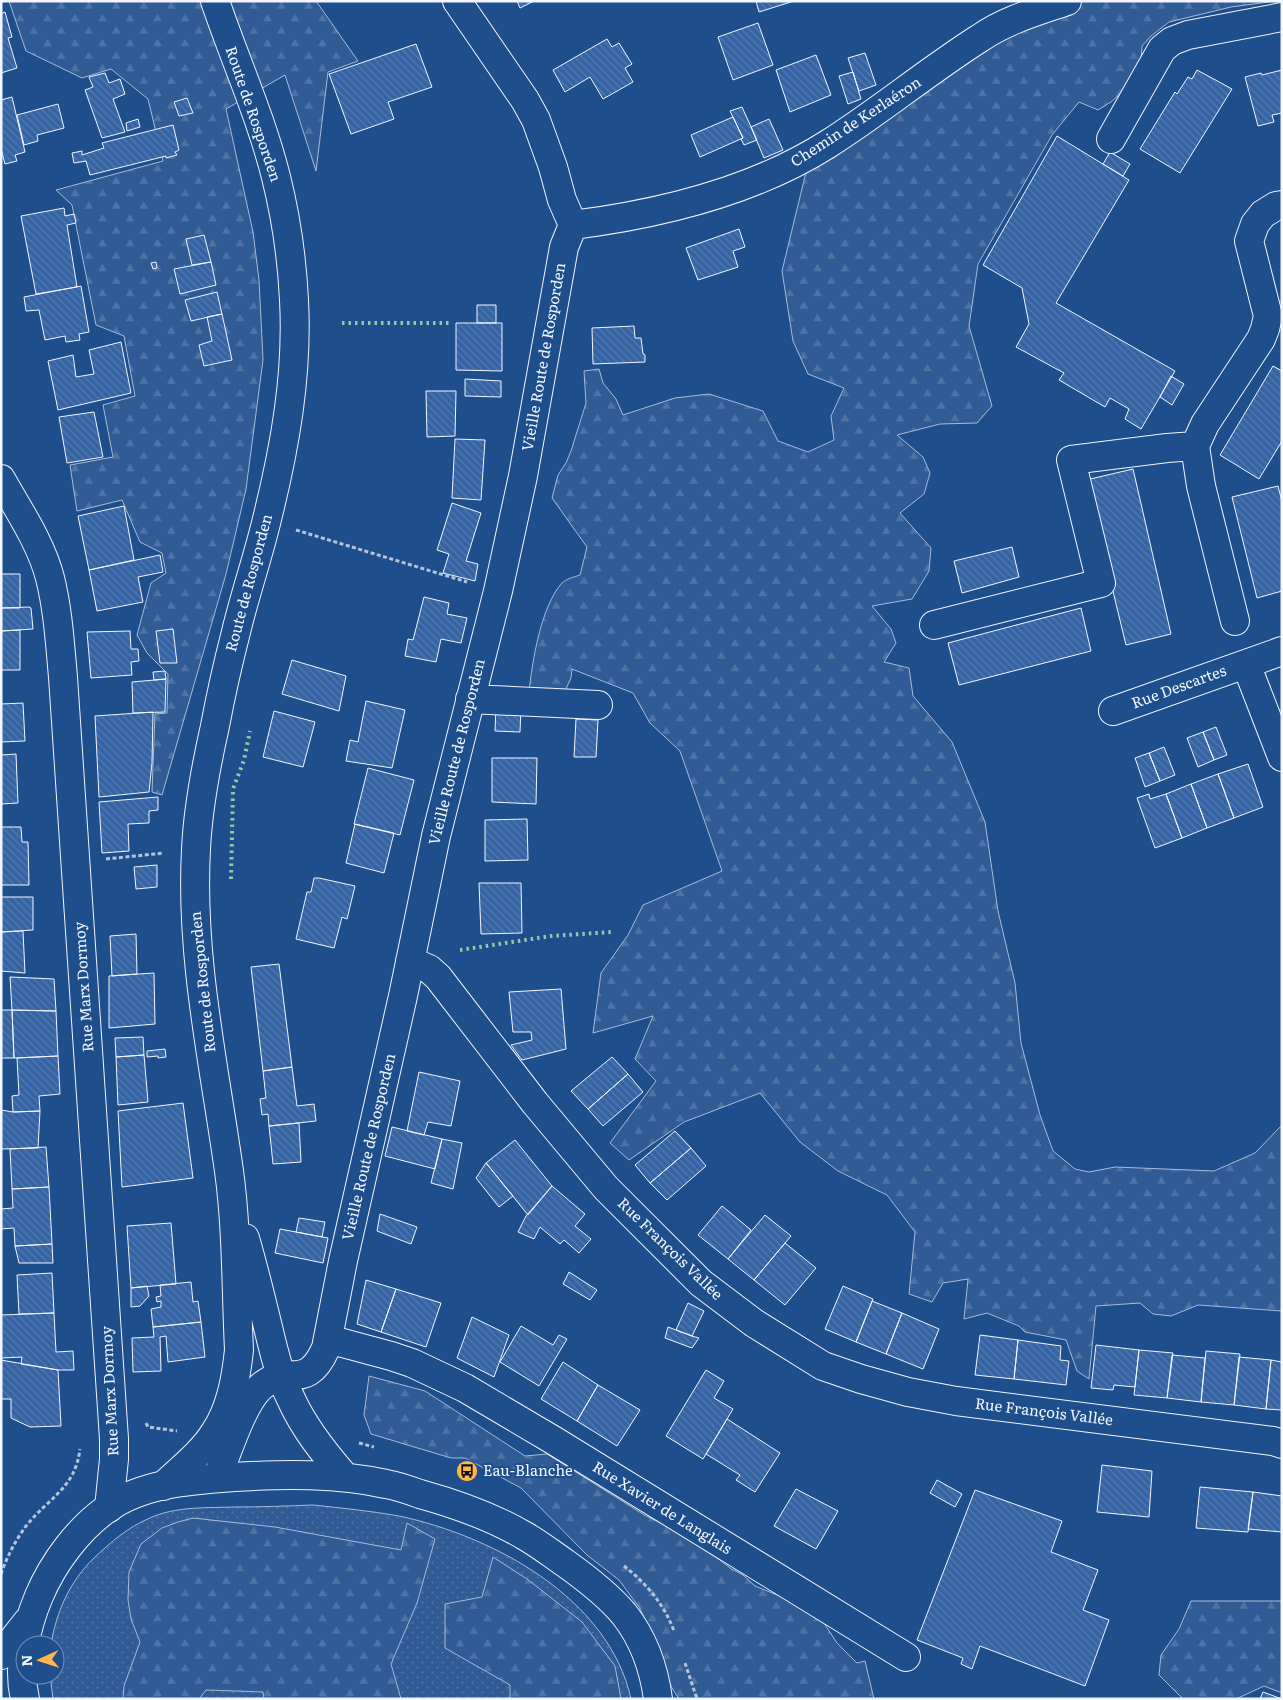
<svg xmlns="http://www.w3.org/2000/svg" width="1283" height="1700" font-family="Literata,serif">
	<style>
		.grass { fill: url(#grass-dots); stroke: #a8bbd7 }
		.forest { fill: url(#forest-firs); stroke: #a8bbd7 }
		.building { fill: url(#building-back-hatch); stroke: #f2f6ff }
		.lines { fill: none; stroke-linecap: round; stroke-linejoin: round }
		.minor-casing { stroke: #f2f6ff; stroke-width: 30 }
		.major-casing { stroke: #f2f6ff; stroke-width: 30 }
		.path { stroke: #b3c4dc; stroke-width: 3; stroke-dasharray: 4 2.5; stroke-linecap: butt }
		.minor { stroke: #1f4e8c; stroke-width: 28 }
		.major { stroke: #1f4e8c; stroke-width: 28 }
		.hedge { stroke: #97c8a6; stroke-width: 4; stroke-dasharray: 2.5 4; stroke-linecap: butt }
		.labels { text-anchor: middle; stroke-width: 4; stroke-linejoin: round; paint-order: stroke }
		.street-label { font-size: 15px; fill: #f2f6ff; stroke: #1f4e8c }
		.poi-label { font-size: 15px; fill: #f2f6ff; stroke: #1f4e8c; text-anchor: start }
	</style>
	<defs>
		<pattern id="grass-dots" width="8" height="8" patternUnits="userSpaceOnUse" patternTransform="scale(1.25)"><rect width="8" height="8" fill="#305b95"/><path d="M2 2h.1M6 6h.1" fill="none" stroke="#4e73a5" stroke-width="1.8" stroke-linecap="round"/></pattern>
		<pattern id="forest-firs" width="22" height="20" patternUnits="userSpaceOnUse" patternTransform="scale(1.25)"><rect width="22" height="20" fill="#305b95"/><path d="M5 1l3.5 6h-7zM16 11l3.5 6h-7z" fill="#4e73a5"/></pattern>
		<pattern id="building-back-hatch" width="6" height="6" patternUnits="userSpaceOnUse" patternTransform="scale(1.25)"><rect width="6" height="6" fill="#3563a3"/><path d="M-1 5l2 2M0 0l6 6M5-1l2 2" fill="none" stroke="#537ab1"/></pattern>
	</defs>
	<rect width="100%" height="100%" fill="#1f4e8c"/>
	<path class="grass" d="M313,1505C341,1508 371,1511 399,1516C493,1536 609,1598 631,1699H53L50,1675H55V1645H51C56,1612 70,1581 94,1558C111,1542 128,1527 150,1518C176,1506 208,1508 236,1507C262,1507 287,1506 313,1505Z"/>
	<path class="forest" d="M9,1H316L358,61L328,72L316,171L285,75L226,109L253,232L259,280L263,360L246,489L226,574L162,795L152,792L155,714L167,713L168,674L147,653L137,635L151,583L166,573L162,553L140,542L122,500L77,511L70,465L113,457L103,405L135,396L124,336L96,325L72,205L56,190L163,161L148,99L111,69L82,78L26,51Z
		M1084,1H1276L1231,7L1169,22L1151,36L1142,46L1140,76L1111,102L1098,110L1079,102L1052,135L978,264L969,326L992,406L977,423L940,424L897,435L923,457L930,473L924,494L900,513L931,548L929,571L912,599L872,606L891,629L896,643L884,662L909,668L913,696L952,742L985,822L998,911L1015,983L1021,1043L1040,1115L1053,1151L1075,1169L1089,1172L1115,1167L1214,1171L1255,1153L1282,1125V1311L1198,1305L1171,1316L1153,1314L1140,1303L1096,1306L1089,1379L1077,1371L1066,1340L1025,1332L1019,1326L987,1313L964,1319L968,1279L943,1283L932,1302L909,1294L915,1232L887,1195L838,1171L800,1142L760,1093L684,1122L629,1160L610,1143L656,1081L635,1059L653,1016L593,1033L601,973L628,935L643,905L722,871L680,751L650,723L633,693L572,669L571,678L565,691L529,693C532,662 541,606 562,583C566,579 574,577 580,575L587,547L552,498L558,475L566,463L571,451L586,403L584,371L599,369L603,383L616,399L623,415L675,398L709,394L763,411L778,441L808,452L834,440L831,416L844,388L808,374L793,341L782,271L807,168L1001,40L1051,13Z
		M369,1376L425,1391L525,1456L547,1454L646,1516L666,1525L720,1560L730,1568L743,1575L755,1586L802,1605L824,1623L837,1643L857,1663L865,1661L874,1699H679L672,1688L658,1659L653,1635L639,1607L619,1580L587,1555L521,1488L465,1458H451L371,1434L364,1415Z
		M193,1518L275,1527L401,1550L407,1523L435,1539L417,1603L391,1664L401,1699H264L263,1692L206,1690L199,1699H123L124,1686L140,1642L131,1619L128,1600L129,1572L141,1544L162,1528L178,1522Z
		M493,1557L527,1579L582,1622L615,1666L621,1699H510V1685L445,1648V1604L482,1597Z
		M1191,1601H1282V1693L1264,1686L1236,1699H1183L1159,1675L1161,1655L1179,1629Z"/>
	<path class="building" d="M517,1H534L520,8Z
		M756,1H794L759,12Z
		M5,12L12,37L8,38L17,68L1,73V14Z
		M758,23L773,65L733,80L718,37Z
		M607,39L612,47L619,43L632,64L625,68L633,82L603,99L590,77L565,92L553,70Z
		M416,44L432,87L388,102L394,119L351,134L329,74Z
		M865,53L876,85L859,91L848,58Z
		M816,55L831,95L790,112L776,70Z
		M1197,70L1232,89L1180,173L1140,149L1175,92L1177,94L1188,77L1192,79Z
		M1282,70V113L1272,115L1274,122L1258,126L1245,77L1261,73L1262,75Z
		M853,72L861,99L848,104L839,76Z
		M105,73L109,83L120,79L125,94L113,99L125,132L102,138L85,90L93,87L89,77Z
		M12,97L25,152L15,155L17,161L5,164L1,149V100Z
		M187,98L193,113L179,116L174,102Z
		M58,104L64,128L37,135L38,141L24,145L17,115Z
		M742,107L757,140L744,145L741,139L743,138L730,111Z
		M733,117L743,138L700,157L691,135Z
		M138,119L140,127L127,131L126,123Z
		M769,119L783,150L764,158L751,127Z
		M173,125L179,150L175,152L177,155L166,158V156L90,175L86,161L74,163L72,153L82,151V155L104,148L102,143Z
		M1057,136L1129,180L1056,303L1175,371L1141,429L1125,419L1129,409L1110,398L1105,407L1059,380L1064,373L1016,347L1029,324L1022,288L983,265Z
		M1110,152L1130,164L1123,176L1103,164Z
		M64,208L65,216L74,214L76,223L67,225L77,287L36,294L21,216Z
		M739,229L745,247L733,251L738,267L698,280L686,248Z
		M204,235L211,262L192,265L186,239Z
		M156,262L157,268L153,269L151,263Z
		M211,262L216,285L180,294L174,269Z
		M81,286L89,332L79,334L80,340L66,342L65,336L45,340L39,310L26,311L24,297Z
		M217,292L222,314L191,321L185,300Z
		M477,305H496V323H477Z
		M222,314L232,360L204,366L199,345L212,341L207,317Z
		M456,323H502V371L456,370Z
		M634,326L635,338H641L643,354L645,355V362L593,364L592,328Z
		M121,342L131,393L58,410L48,361L73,355L76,377L94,374L89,350Z
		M1273,366L1282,371V441L1259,479L1220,455Z
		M1171,376L1184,384L1172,405L1160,397Z
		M465,379L501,381V397L465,396Z
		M426,391H456L455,436L427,437Z
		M94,412L103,457L67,463L59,417Z
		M455,439L485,440L481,500L452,498Z
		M1133,469L1171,634L1126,645L1086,480Z
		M1278,486L1282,502V591L1257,598L1232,497Z
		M452,503L481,513L466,561L478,564L475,581L443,573L449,554L437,550Z
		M124,506L134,560L89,570L78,516Z
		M1012,547L1019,577L962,593L954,561Z
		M160,555L163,572L138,577L143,602L97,611L89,570Z
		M1,574H20V608H1Z
		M424,597L449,603L447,614L467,618L461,643L441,639L436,662L405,656L408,639L413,640Z
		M29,607L31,608L33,629L1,631V608Z
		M1081,608L1091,651L959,685L948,643Z
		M173,629L177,663H160L156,631Z
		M20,630V670H1V631Z
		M130,631L131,649H138L139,661L131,662L132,675L91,678L87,632Z
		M292,660L346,676L339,711L282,694Z
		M165,671L166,679L154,680L153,672Z
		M166,679L165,712L133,713L132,682Z
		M366,701L405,710L392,768L346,761L350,740L358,742Z
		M23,703L25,741L1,742V704Z
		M496,706L521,707L520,732L495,731Z
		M274,711L315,722L303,767L263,757Z
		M153,712L152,763L149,792L99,797L95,716Z
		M576,719L598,720L596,757H574Z
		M1216,727L1227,755L1214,760L1203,732Z
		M1203,732L1214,760L1198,767L1187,738Z
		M1164,747L1175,775L1160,781L1149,753Z
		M1149,753L1160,781L1145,787L1135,758Z
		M16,754L18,803L1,804V755Z
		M492,758H537L536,804L492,802Z
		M1248,764L1263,807L1234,818L1218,774Z
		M368,768L414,780L400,835L354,824Z
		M1218,774L1234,818L1207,828L1191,784Z
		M1191,784L1207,828L1182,838L1166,794Z
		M1149,794L1150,799L1166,794L1182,838L1155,848L1137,798Z
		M158,797V810L149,811V823L128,824L129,851L102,853L99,802Z
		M527,819L528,860L485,861V820Z
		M355,824L394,833L384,873L346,863Z
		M1,827H21L22,842H28L29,885H1Z
		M157,865V887L136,889L134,867Z
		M314,878H319L355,886L347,919L342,917L334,948L296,939L307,892H311Z
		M479,883H521L522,933L481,934Z
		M1,897H33V930L1,932Z
		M23,931L25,973L1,971V932Z
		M136,934L137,974L112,976L110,936Z
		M279,964L292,1067L263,1071L251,967Z
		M154,973L155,1024L109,1028V976Z
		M10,977L54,979L56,1011L12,1010Z
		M561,989L566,1049L522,1060L511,1045L532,1040L531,1032H513L509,992Z
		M1,1010H12L14,1058H1Z
		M12,1010L56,1011L58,1056L14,1058Z
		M143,1037L144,1055L116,1057L115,1038Z
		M165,1049L166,1057L158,1058V1056L147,1057V1051Z
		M144,1055L148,1102L118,1105L116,1057Z
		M58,1056L60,1094L39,1096L40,1111L13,1112L12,1096L19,1095L17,1058Z
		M612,1057L628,1074L588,1109L571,1091Z
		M292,1067L297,1106L314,1104L316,1121L269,1126L268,1114L262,1115L260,1099L266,1098L263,1071Z
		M419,1072L460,1081L451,1126L428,1122L424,1135L407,1131Z
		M628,1074L643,1092L603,1126L588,1109Z
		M183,1103L193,1178L122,1187L118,1111Z
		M1,1110L13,1112L40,1111L38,1148L1,1149Z
		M299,1123L301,1162L273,1164L269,1126Z
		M392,1127L442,1139L435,1169L385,1156Z
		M675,1131L691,1148L650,1183L635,1165Z
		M442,1139L462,1143L453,1189L431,1183Z
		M515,1140L552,1186L528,1215L486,1163Z
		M46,1147L49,1187L12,1189L10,1149Z
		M691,1148L706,1166L667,1200L650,1183Z
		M486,1163L513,1196L499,1207L476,1178Z
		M552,1186L585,1214L575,1226L591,1239L579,1253L564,1240L560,1244L540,1227L534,1239L518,1232L526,1216Z
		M49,1187L52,1244L15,1246L14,1228L1,1229V1209L13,1208L12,1189Z
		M722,1206L751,1230L728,1259L698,1235Z
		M380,1214L417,1227L411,1244L377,1231Z
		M765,1215L791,1236L754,1280L728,1259Z
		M299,1218L325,1222L322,1237L296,1232Z
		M171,1223L176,1284L131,1288L127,1226Z
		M280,1229L328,1238L323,1263L275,1253Z
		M785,1243L816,1268L785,1305L754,1280Z
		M52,1244L53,1263H19L15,1246Z
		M569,1272L597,1290L590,1300L563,1284Z
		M52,1273L54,1313L19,1314L17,1275Z
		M366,1280L396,1289L381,1332L357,1324Z
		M191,1282L193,1302L198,1301L201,1322L153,1327L151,1309L161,1307V1301L157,1302L156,1297L161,1296L160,1285Z
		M147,1286L149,1296L140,1306L131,1307V1288Z
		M843,1286L873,1299L856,1342L825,1329Z
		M396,1289L441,1303L426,1347L381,1332Z
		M872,1301L902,1313L886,1354L856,1342Z
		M688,1303L704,1311L692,1336L676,1330Z
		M54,1313L56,1352L73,1351L74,1370H58L21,1364L22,1357L1,1358V1315Z
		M902,1313L939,1329L923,1369L886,1354Z
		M472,1317L509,1335L494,1377L457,1358Z
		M201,1322L205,1357L168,1362L166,1336L160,1337L161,1371L133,1372L132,1338L154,1337L153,1327Z
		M521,1326L553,1345L559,1335L567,1339L539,1386L500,1362Z
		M668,1327L692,1336L699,1338L692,1348L665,1338Z
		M980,1335L1018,1340L1014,1379L975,1375Z
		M1018,1340L1061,1346L1060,1360L1069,1361L1066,1385L1014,1379Z
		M1096,1345L1139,1350L1135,1387L1114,1385L1113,1390L1091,1388Z
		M1139,1350L1173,1353L1167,1398L1134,1395Z
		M1206,1351L1240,1354L1234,1405L1201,1402Z
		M1172,1355L1205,1358L1201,1402L1167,1398Z
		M1239,1357L1271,1360L1266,1409L1234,1405Z
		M1,1360L58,1370L61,1426L30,1427L11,1418V1399H1Z
		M1271,1360L1282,1362V1410L1266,1409Z
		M563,1362L598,1385L577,1421L541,1399Z
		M706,1370L724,1381L714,1398L733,1409L703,1459L666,1436Z
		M598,1385L640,1410L617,1446L577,1421Z
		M727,1419L780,1453L755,1492L736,1480L740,1475L706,1454Z
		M1102,1465L1152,1471L1149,1517L1097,1512Z
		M937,1480L962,1494L955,1507L930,1493Z
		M1200,1487L1253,1492L1248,1532L1196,1528Z
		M796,1489L838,1511L816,1549L774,1526Z
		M975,1490L1062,1521L1051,1552L1098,1570L1083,1610L1109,1620L1085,1686L980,1646L972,1669L961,1664L963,1658L917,1640Z
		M1253,1492L1282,1496V1532L1248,1529Z
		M1263,1692L1282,1699H1260Z"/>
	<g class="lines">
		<g class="minor-casing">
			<path id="minor" d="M1111,139L1162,49L1172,41L1188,35L1282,17
				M573,225C660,214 754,191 828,144C880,111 928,71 980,38C1006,20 1038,11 1067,1
				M1,479C19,511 41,543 50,578C58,610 60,644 63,677L114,1439V1459L109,1508
				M1235,621L1201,486L1195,446L1205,424L1261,339L1265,329L1268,316L1249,241L1255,224L1263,214L1276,206L1282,205
				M934,625L1101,583L1071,460L1167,448L1195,446
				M1246,664L1282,757
				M470,699L598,705
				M1113,711L1282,651
				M410,961L429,969L438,977L535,1103L606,1188L701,1283L754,1323L823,1366L861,1379L908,1392L956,1401L1273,1441L1282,1444
				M328,1339L391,1356L412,1363L465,1388L553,1440L906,1657
				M217,1478C227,1454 243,1400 263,1385C291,1364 306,1392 326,1348L343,1261L403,996L436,836L498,591L523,476L564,247L573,225L562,200L553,167L536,120L525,100L457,1"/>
		</g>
		<g class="major-casing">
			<path id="major" d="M245,1238C253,1266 260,1294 267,1323C273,1348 279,1375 291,1399C304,1428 324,1453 345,1477
				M163,1486C181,1469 202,1453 215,1432C231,1408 236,1378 239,1350C236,1291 237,1229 229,1171C214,1064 190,957 196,849C198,807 206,766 215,726C221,694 228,663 236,632C245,594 258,557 267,519C285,447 298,374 294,300C292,259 286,217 276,177C261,117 235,60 215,1
				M1,1655L27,1622
				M25,1699C17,1666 26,1627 39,1596C53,1563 78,1529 108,1508C143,1483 192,1480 234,1477C284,1474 337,1473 386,1484C398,1486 409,1490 420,1494C456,1504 493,1517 525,1536C539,1544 552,1554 565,1563C586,1578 608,1595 624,1614C643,1638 654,1669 658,1699"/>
		</g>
		<path class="path" d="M296,530L467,582
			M106,859L164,853
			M146,1423L148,1427L177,1431
			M359,1443L374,1447
			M624,1566C646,1583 664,1604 674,1631
			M1,1574C7,1557 15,1541 26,1526C49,1497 75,1489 80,1449
			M685,1663L696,1696L699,1699"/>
		<use href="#minor" class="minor"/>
		<use href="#major" class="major"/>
		<path class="hedge" d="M342,323H450
			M231,879L233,789L244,760L250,731
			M460,950L551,936L612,932"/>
	</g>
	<defs>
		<g id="bus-disc" transform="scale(1.125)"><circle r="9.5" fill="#ffb74d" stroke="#1f4e8c"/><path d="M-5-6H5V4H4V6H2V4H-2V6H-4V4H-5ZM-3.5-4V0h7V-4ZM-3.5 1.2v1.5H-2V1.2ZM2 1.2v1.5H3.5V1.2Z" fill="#111"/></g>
	</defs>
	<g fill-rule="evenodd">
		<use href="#bus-disc" x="467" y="1471"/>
	</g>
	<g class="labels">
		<g class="street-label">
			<text transform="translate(253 114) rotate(71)" y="5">Route de Rosporden</text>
			<text transform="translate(856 122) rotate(-33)" y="5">Chemin de Kerlaéron</text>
			<text transform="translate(544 357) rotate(-80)" y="5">Vieille Route de Rosporden</text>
			<text transform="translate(249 583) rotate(-75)" y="5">Route de Rosporden</text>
			<text transform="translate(1179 687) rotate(-20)" y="5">Rue Descartes</text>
			<text transform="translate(457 752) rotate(-76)" y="5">Vieille Route de Rosporden</text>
			<text transform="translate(203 982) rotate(-96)" y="5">Route de Rosporden</text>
			<text transform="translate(84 987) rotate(-94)" y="5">Rue Marx Dormoy</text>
			<text transform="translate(369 1147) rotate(-77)" y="5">Vieille Route de Rosporden</text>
			<text transform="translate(670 1249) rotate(44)" y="5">Rue François Vallée</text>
			<text transform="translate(110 1391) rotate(-93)" y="5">Rue Marx Dormoy</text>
			<text transform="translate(1044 1412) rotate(7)" y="5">Rue François Vallée</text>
			<text transform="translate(662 1508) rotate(32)" y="5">Rue Xavier de Langlais</text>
		</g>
		<g class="poi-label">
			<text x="483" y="1476">Eau-Blanche</text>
		</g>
	</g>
	<rect width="1283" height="1700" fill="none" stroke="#f2f6ff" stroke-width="5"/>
	<g transform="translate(40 1660) rotate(267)"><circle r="24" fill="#1f4e8c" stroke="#7391ba"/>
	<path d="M0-4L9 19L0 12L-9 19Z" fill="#ffb74d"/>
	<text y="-8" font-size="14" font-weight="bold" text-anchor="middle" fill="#f2f6ff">N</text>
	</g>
</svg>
